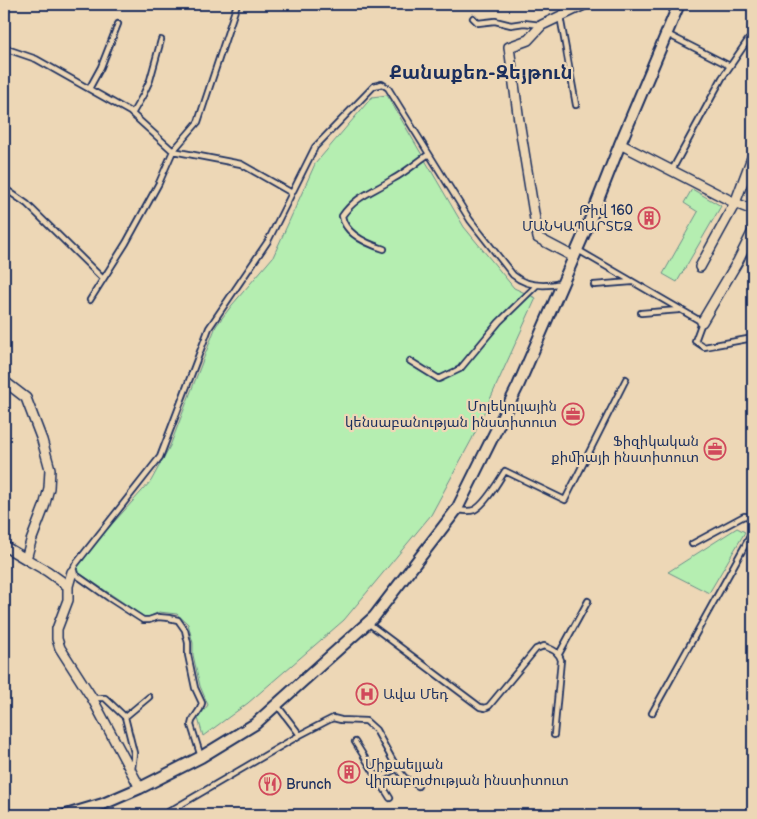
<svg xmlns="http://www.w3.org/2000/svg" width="757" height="819" font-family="'Balsamiq Sans','Noto Sans Armenian',sans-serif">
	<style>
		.green { fill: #b5eeb1; stroke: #688e88 }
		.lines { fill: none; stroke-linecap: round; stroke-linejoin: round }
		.service-casing { stroke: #1b2f5e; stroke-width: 8 }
		.minor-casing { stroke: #1b2f5e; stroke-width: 12 }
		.tertiary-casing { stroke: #1b2f5e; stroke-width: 14 }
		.service { stroke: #edd7b6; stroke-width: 4.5 }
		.minor { stroke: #edd7b6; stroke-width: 9 }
		.tertiary { stroke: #edd7b6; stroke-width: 10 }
		.labels { text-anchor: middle; stroke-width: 4.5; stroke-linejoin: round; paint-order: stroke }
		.poi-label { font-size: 14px; fill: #1b2f5e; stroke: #edd7b6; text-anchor: end }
		.district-label { font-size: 19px; font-weight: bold; fill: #1b2f5e; stroke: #edd7b6 }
	</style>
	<rect width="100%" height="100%" fill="#edd7b6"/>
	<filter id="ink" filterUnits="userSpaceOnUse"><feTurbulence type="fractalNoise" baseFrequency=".02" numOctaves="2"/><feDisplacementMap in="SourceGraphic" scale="10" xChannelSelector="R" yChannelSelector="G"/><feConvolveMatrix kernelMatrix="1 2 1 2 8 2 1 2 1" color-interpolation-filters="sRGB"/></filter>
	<g filter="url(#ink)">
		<path class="green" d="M387,95L464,227L514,288L536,298L472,439L431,515L344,620L248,703L203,736L198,718L208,705L200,686L193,655V643L188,624L177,614L159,612L146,618L78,572L77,563L151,481L170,446L216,326L232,305L273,257L315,164L372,97Z
			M692,189L721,206L677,282L663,274L698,212L684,203Z
			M737,528L745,532L709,593L668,572Z"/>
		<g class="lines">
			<g class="service-casing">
				<path id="service" d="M560,16L576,105
					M473,18L478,23L495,21L511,25L524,23L541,25
					M667,34L730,66
					M4,48L36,59L130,112L173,151L241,164L292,193
					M89,89L101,67L118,24
					M132,114L143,95L150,80L161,40
					M672,170L722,78L748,40L753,42
					M4,188L27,204L103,279
					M384,249C368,244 345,234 342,216C357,195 373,192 393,179C406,172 417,162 429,154
					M578,250L702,322L695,341L704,347L753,338
					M594,285L632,282
					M90,300L126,243L159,183L173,151L198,122L237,4
					M641,313L679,310
					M410,361L439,379L460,369L499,322L537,285
					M458,510C464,511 468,512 474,510C485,505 498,482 505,471L565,500L626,379
					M692,544L744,516L753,517
					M368,623L480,707L485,708L489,706L536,649L544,646C553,650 558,651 561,660L554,735
					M559,654L588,601
					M92,698H105L125,717L134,753L132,769
					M652,713L753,531
					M125,717L149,697
					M300,735L325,722L333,718L341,720L366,721L376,730L397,768L404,777L418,786
					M355,742L390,798
					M201,757L191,725L192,721L200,709L202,703L195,688L188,655V643L185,630L178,620L169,618L158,617L149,620H143L109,598L72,572L75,565L160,457L209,328L268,241L315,147L374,86L382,84L388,88L470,220L513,275C527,287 544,287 562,283
					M378,779L397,768
					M163,815L300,735L277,705"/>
			</g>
			<g class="minor-casing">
				<path id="minor" d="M620,144L735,203L753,210
					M574,257L538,238L519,121L509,47L528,40L542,25L586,4
					M700,267L735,203L753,155
					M702,322L738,261L753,231
					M4,381L26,398L42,440L50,469L49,488L44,507L31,541L26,559L47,571L68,586
					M4,546L26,559
					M72,572L68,586V600L57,629V639L60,648L92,698L140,788"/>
			</g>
			<g class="tertiary-casing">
				<path id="tertiary" d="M66,815L103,804L140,788L201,757L255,724L374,617L457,509L518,386L590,220L620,144L679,4"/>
			</g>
			<use href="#service" class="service"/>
			<use href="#minor" class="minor"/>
			<use href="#tertiary" class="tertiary"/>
		</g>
	</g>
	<defs>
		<g id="building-ring" transform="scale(1.125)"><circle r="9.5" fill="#edd7b6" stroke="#d1495b" stroke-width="1.5"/><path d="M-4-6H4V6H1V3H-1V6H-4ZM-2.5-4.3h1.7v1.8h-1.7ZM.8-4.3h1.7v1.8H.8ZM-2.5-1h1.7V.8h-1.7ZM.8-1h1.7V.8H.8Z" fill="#d1495b"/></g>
		<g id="office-ring" transform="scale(1.125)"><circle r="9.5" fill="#edd7b6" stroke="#d1495b" stroke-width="1.5"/><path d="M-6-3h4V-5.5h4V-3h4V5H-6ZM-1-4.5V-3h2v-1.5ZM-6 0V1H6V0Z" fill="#d1495b"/></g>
		<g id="hospital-ring" transform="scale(1.125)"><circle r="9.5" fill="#edd7b6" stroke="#d1495b" stroke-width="1.5"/><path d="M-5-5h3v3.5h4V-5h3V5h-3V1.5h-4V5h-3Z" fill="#d1495b"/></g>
		<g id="restaurant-ring" transform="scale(1.125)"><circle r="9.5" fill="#edd7b6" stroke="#d1495b" stroke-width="1.5"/><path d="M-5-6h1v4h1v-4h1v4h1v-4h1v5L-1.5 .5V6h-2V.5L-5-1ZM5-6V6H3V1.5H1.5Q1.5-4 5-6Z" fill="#d1495b"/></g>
	</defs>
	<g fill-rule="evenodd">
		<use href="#building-ring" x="649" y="218"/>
		<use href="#office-ring" x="573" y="414"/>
		<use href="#office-ring" x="715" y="449"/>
		<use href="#hospital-ring" x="367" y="694"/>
		<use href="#building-ring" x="349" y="772"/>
		<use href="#restaurant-ring" x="270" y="784"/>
	</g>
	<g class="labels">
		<g class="poi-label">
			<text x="633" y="215">Թիվ 160<tspan x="633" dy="16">ՄԱՆԿԱՊԱՐՏԵԶ</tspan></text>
			<text x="557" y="411">Մոլեկուլային<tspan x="557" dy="16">կենսաբանության ինստիտուտ</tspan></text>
			<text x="699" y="446">Ֆիզիկական<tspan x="699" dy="16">քիմիայի ինստիտուտ</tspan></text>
			<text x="383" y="699" text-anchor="start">Ավա Մեդ</text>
			<text x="365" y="769" text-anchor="start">Միքաելյան<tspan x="365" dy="16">վիրաբուժության ինստիտուտ</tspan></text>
			<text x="286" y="789" text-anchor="start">Brunch</text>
		</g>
		<g class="district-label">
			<text x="481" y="79">Քանաքեռ-Զեյթուն</text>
		</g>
	</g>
	<rect width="757" height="819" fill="none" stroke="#edd7b6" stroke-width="20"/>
	<rect x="10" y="10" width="737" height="799" fill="none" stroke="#1b2f5e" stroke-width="2" filter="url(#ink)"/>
</svg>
